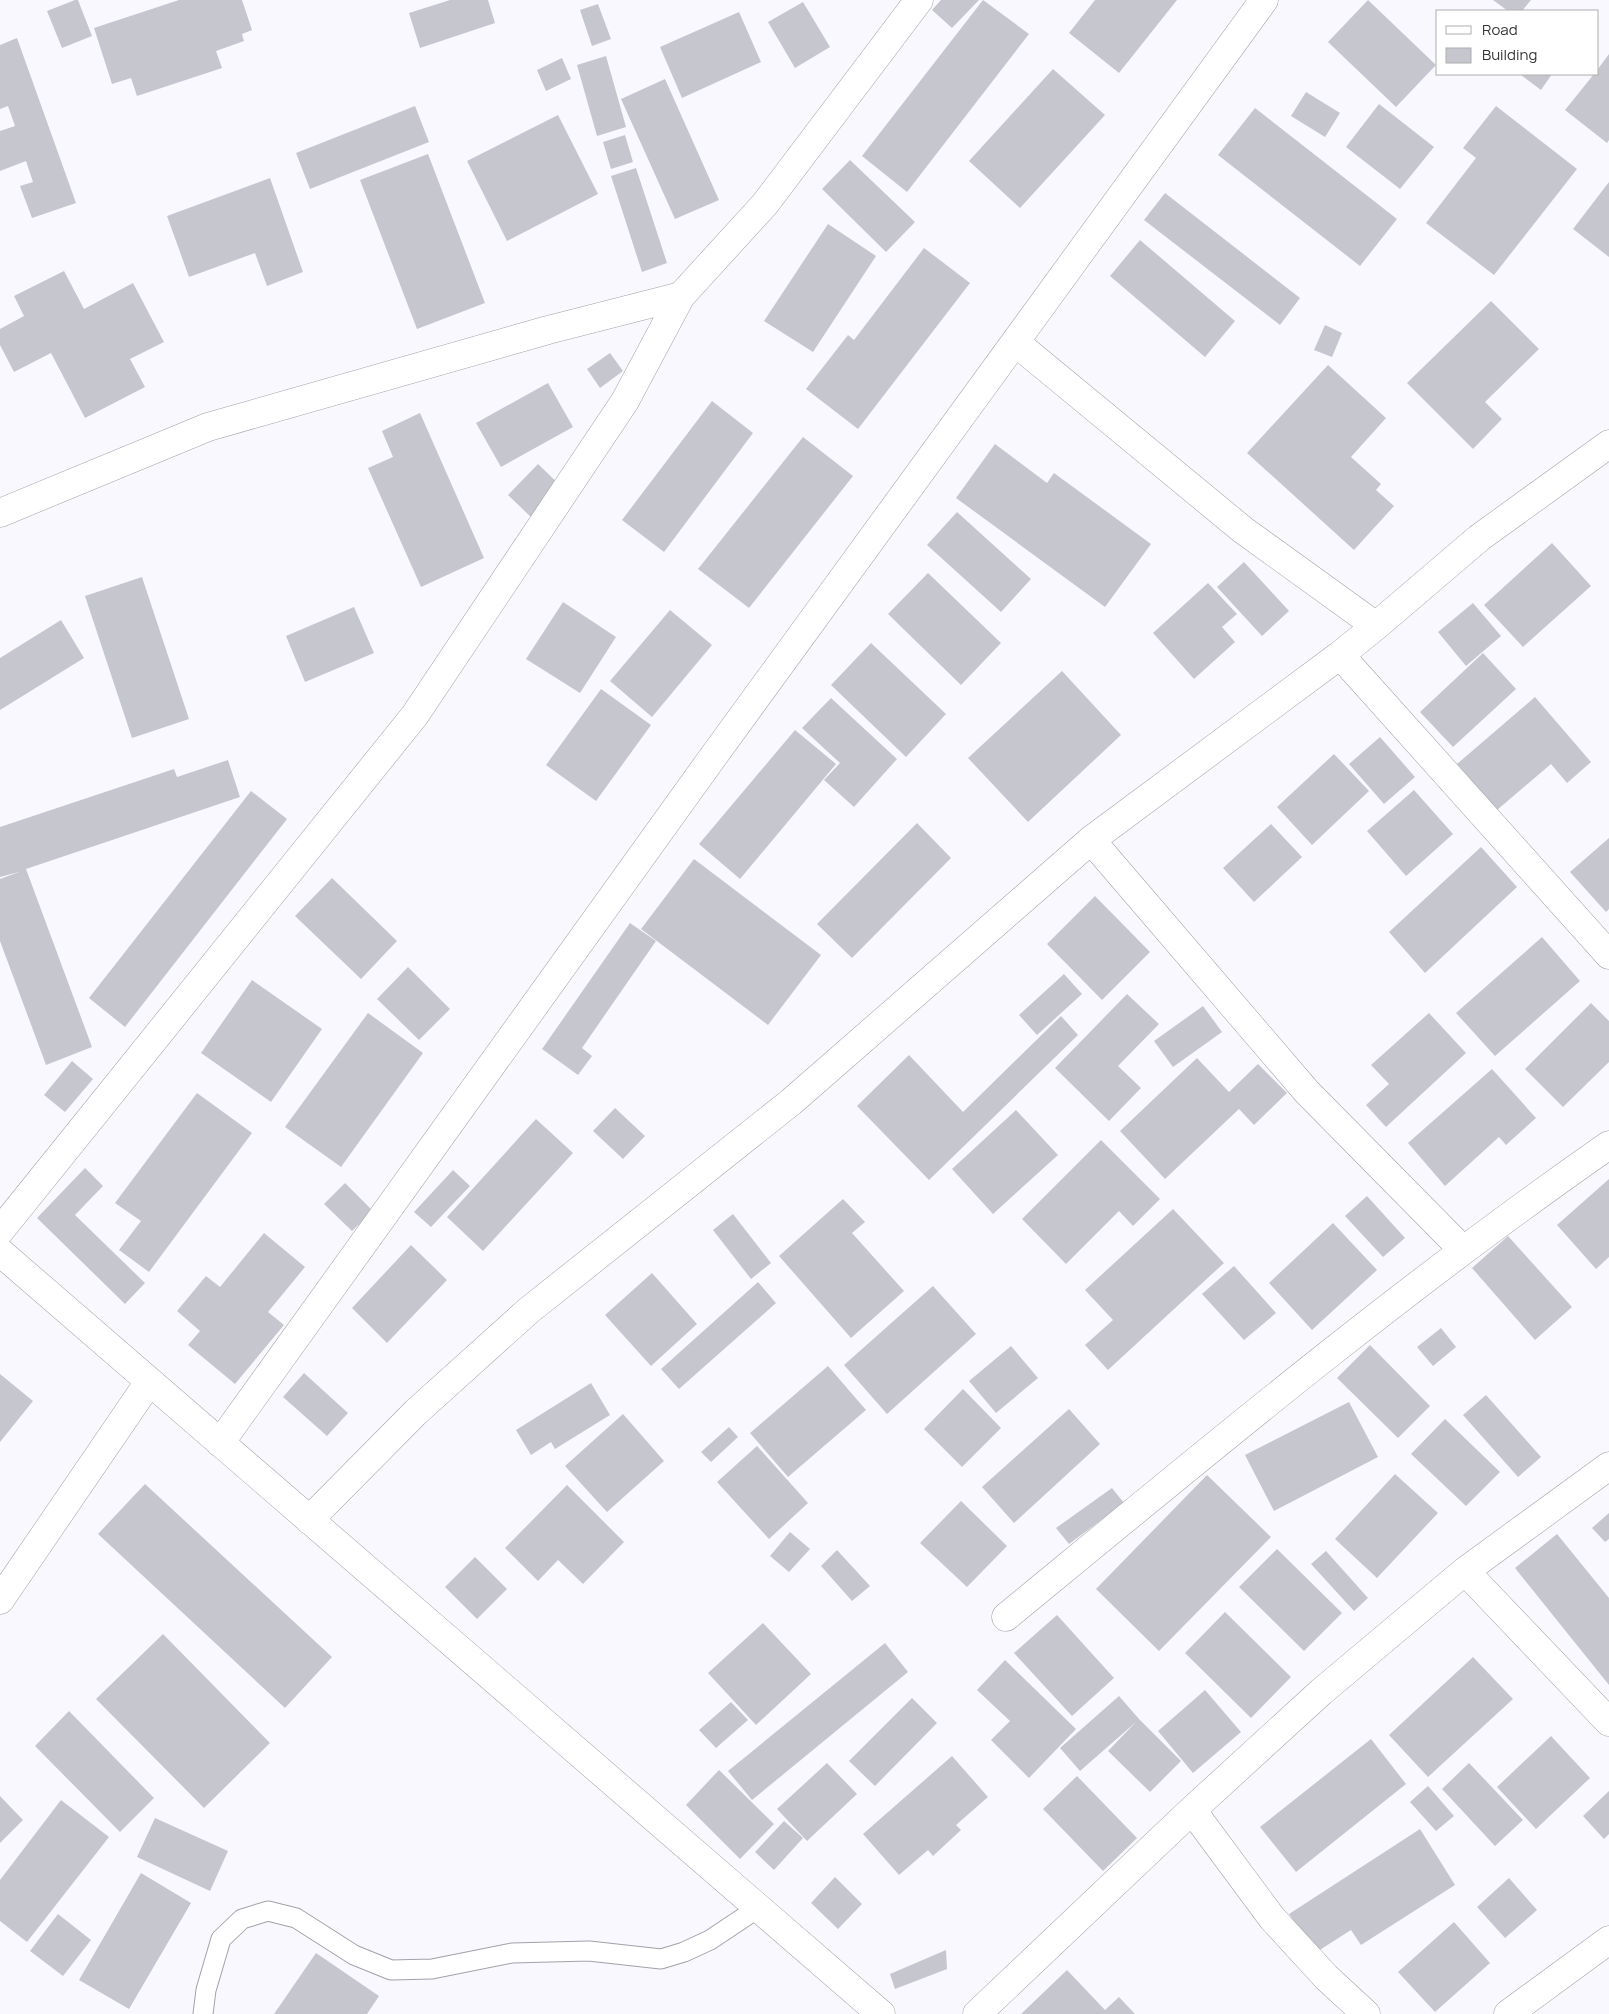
<svg xmlns="http://www.w3.org/2000/svg" width="1609" height="2014" font-family="Manrope,sans-serif">
	<style>
		.building { fill: #c6c6ce }
		.lines { fill: none; stroke-linecap: round; stroke-linejoin: round }
		.lane-casing { stroke: #a2a1a9; stroke-width: 21 }
		.street-casing { stroke: #a2a1a9; stroke-width: 29 }
		.lane { stroke: #fff; stroke-width: 19 }
		.street { stroke: #fff; stroke-width: 28 }
	</style>
	<rect width="100%" height="100%" fill="#f9f8ff"/>
	<path class="building" d="M75,0H78L92,36L62,48L47,11Z
		M179,0H242L252,30L242,34L244,41L216,51L222,68L137,96L131,78L112,84L94,28Z
		M450,0H488L495,23L420,48L409,13Z
		M941,0H979L952,28L932,10Z
		M983,0L1029,34L907,192L862,156Z
		M1095,0H1177L1119,73L1069,33Z
		M1368,0L1436,65L1396,107L1328,42Z
		M1493,0H1531L1522,11H1508Z
		M803,2L830,47L795,68L768,22Z
		M598,4L611,39L592,46L580,10Z
		M739,12L761,62L682,98L660,47Z
		M17,38L76,203L32,218L20,186L33,182L26,161L0,171V131L15,126L8,106L0,109V45Z
		M1609,54V140L1607,143L1565,110L1594,74H1598V69Z
		M606,56L626,127L597,136L577,65Z
		M562,58L571,79L546,91L537,70Z
		M1053,69L1105,115L1020,208L969,161Z
		M1522,74H1552L1541,90L1521,75Z
		M665,79L719,200L675,219L621,99Z
		M1306,92L1340,113L1325,137L1291,116Z
		M1379,104L1434,147L1400,189L1346,147Z
		M415,106L429,142L310,189L296,153Z
		M1496,106L1577,169L1494,275L1426,223L1476,158L1463,148Z
		M1255,108L1397,219L1360,266L1218,155Z
		M558,115L598,194L507,241L467,161Z
		M625,135L633,162L611,169L603,142Z
		M428,154L485,303L417,329L360,180Z
		M850,160L915,222L886,252L822,189Z
		M636,168L667,263L642,272L611,176Z
		M270,178L303,272L267,286L255,253L189,277L167,216Z
		M1609,182V257L1573,229Z
		M1165,193L1300,298L1280,325L1144,220Z
		M828,224L876,256L813,352L764,321Z
		M1140,240L1235,321L1205,357L1110,276Z
		M924,248L970,283L858,429L806,389L848,335L854,340Z
		M64,271L84,309L133,283L164,342L130,359L145,387L85,418L51,353L14,372L0,345V329L24,316L14,296Z
		M1491,301L1539,349L1485,402L1502,419L1473,449L1407,383Z
		M1325,325L1342,333L1332,357L1314,350Z
		M610,353L623,371L600,388L587,369Z
		M1328,365L1386,418L1351,457L1381,484L1376,490L1394,506L1354,550L1247,453Z
		M548,383L573,427L501,467L476,423Z
		M712,401L753,433L664,552L622,520Z
		M420,413L484,558L421,587L368,468L393,457L382,431Z
		M803,437L853,476L749,608L698,569Z
		M995,444L1047,483L1054,473L1151,544L1105,607L956,498Z
		M538,464L564,489L534,520L508,495Z
		M957,512L1031,579L1001,612L927,545Z
		M1552,543L1591,586L1523,647L1484,605Z
		M1244,562L1289,611L1262,636L1217,587Z
		M928,573L1001,643L961,685L888,614Z
		M142,577L189,719L132,738L85,596Z
		M1208,583L1237,614L1222,627L1235,642L1194,679L1153,633Z
		M563,602L616,637L580,693L526,659Z
		M1473,603L1501,636L1466,666L1438,632Z
		M354,607L374,653L305,682L286,636Z
		M670,610L712,645L652,717L610,681Z
		M61,620L84,658L0,710V658Z
		M871,643L946,714L906,757L831,685Z
		M1483,653L1516,689L1453,747L1420,712Z
		M1062,671L1121,735L1028,822L968,758Z
		M601,689L651,725L596,801L546,765Z
		M1535,697L1591,762L1567,783L1551,764L1497,810L1457,764Z
		M831,698L897,759L854,807L824,780L840,763L802,728Z
		M795,730L836,764L740,879L699,844Z
		M1380,737L1415,777L1384,804L1349,764Z
		M1334,754L1369,791L1312,845L1277,807Z
		M228,760L240,797L26,869L92,1047L46,1065L0,941V879L19,872L0,877V827L174,769L177,777Z
		M1414,790L1453,834L1406,876L1367,831Z
		M251,791L287,819L125,1027L89,998Z
		M917,823L951,858L852,958L817,924Z
		M1271,824L1302,857L1254,902L1223,868Z
		M1609,838V909L1606,912L1570,872Z
		M1481,847L1517,887L1425,973L1389,932Z
		M694,859L821,955L768,1025L641,929Z
		M332,878L397,941L361,979L295,916Z
		M1095,896L1150,952L1102,1000L1047,944Z
		M630,923L656,941L582,1048L592,1056L578,1075L542,1049Z
		M1542,937L1580,981L1495,1056L1456,1013Z
		M408,967L450,1009L419,1040L377,999Z
		M1064,974L1082,994L1037,1035L1019,1015Z
		M252,980L322,1029L271,1102L201,1053Z
		M1127,994L1159,1024L1118,1066L1141,1088L1109,1121L1055,1068Z
		M1591,1003L1609,1021V1062L1563,1107L1525,1069Z
		M1203,1006L1222,1032L1173,1067L1154,1041Z
		M368,1013L423,1053L341,1167L285,1127Z
		M1429,1013L1466,1053L1386,1127L1366,1105L1389,1084L1371,1065Z
		M1061,1016L1078,1035L929,1180L857,1106L909,1055L963,1112Z
		M1197,1058L1229,1092L1258,1064L1287,1093L1254,1125L1239,1109L1165,1179L1120,1131Z
		M72,1061L93,1079L65,1112L44,1095Z
		M1492,1069L1536,1118L1506,1145L1499,1137L1445,1186L1408,1143Z
		M197,1093L252,1133L149,1272L119,1250L141,1221L115,1203Z
		M615,1108L645,1136L623,1159L593,1131Z
		M1016,1110L1058,1155L993,1214L952,1169Z
		M536,1119L573,1153L483,1251L447,1217Z
		M1101,1140L1160,1199L1133,1226L1119,1211L1066,1264L1022,1219Z
		M85,1168L103,1186L75,1215L145,1283L125,1304L37,1218Z
		M453,1170L470,1186L431,1227L414,1212Z
		M1609,1179V1257L1596,1269L1557,1225Z
		M345,1183L373,1211L352,1231L324,1204Z
		M1367,1196L1405,1238L1383,1257L1345,1216Z
		M843,1199L865,1222L852,1233L904,1291L851,1338L779,1256Z
		M1173,1209L1224,1263L1108,1370L1085,1345L1113,1320L1085,1290Z
		M733,1214L771,1263L751,1279L713,1230Z
		M1333,1223L1377,1270L1312,1330L1269,1283Z
		M264,1233L305,1267L268,1312L284,1325L235,1384L188,1345L200,1331L177,1311L206,1276L220,1287Z
		M1508,1236L1572,1307L1535,1340L1472,1268Z
		M411,1245L447,1280L387,1343L352,1308Z
		M1234,1266L1276,1313L1244,1340L1202,1294Z
		M652,1273L697,1324L651,1366L605,1315Z
		M758,1282L776,1303L679,1389L661,1369Z
		M933,1286L976,1334L887,1414L844,1365Z
		M1441,1328L1456,1347L1433,1366L1417,1347Z
		M1370,1345L1430,1406L1398,1438L1337,1378Z
		M1011,1346L1038,1378L996,1413L969,1381Z
		M828,1366L866,1410L788,1477L750,1433Z
		M304,1373L348,1413L327,1436L283,1397Z
		M0,1374L33,1401L0,1442Z
		M591,1383L610,1415L555,1449L551,1442L531,1455L516,1430Z
		M963,1389L1001,1428L962,1467L924,1429Z
		M1486,1395L1541,1457L1518,1477L1463,1415Z
		M1349,1402L1378,1457L1274,1511L1245,1455Z
		M1069,1409L1100,1444L1014,1523L982,1487Z
		M623,1414L664,1461L607,1512L565,1466Z
		M1445,1419L1500,1472L1466,1506L1411,1454Z
		M729,1427L738,1437L711,1462L701,1452Z
		M757,1446L808,1503L769,1539L717,1482Z
		M1395,1474L1438,1513L1377,1578L1335,1539Z
		M1207,1475L1271,1537L1159,1651L1096,1589Z
		M145,1484L332,1657L285,1708L98,1534Z
		M567,1485L624,1542L583,1584L558,1560L538,1581L505,1548Z
		M1112,1488L1124,1503L1069,1544L1056,1528Z
		M961,1501L1007,1546L967,1587L920,1543Z
		M1609,1513V1539L1605,1542L1592,1528Z
		M790,1532L810,1549L789,1572L770,1556Z
		M1557,1534L1609,1598V1685L1515,1568Z
		M1277,1549L1342,1613L1304,1651L1239,1587Z
		M837,1550L870,1586L852,1601L821,1566Z
		M1326,1551L1368,1598L1354,1611L1311,1564Z
		M475,1557L507,1589L477,1619L445,1587Z
		M1225,1612L1291,1677L1251,1718L1185,1653Z
		M1057,1615L1114,1678L1072,1716L1014,1653Z
		M763,1623L811,1674L756,1725L708,1673Z
		M163,1634L270,1743L204,1808L96,1699Z
		M885,1643L908,1672L752,1800L728,1771Z
		M1473,1657L1513,1699L1428,1777L1389,1735Z
		M1005,1660L1076,1729L1029,1778L991,1740L1010,1721L977,1690Z
		M1205,1690L1241,1732L1193,1773L1158,1731Z
		M1119,1696L1139,1719L1181,1761L1150,1792L1108,1751L1136,1722L1080,1771L1060,1748Z
		M912,1698L937,1723L875,1786L849,1761Z
		M731,1702L748,1720L716,1748L699,1730Z
		M69,1711L154,1798L120,1832L35,1746Z
		M1551,1736L1590,1778L1536,1829L1497,1787Z
		M1371,1739L1406,1784L1296,1872L1260,1827Z
		M952,1756L988,1797L956,1825L961,1830L933,1856L928,1850L899,1875L863,1834Z
		M827,1763L857,1794L807,1841L777,1809Z
		M1469,1763L1523,1820L1495,1846L1442,1789Z
		M719,1770L774,1824L740,1859L686,1805Z
		M1077,1776L1137,1838L1103,1871L1043,1809Z
		M1428,1786L1454,1816L1436,1831L1410,1802Z
		M1609,1791V1834L1604,1839L1583,1816Z
		M0,1796L23,1820L0,1843Z
		M61,1800L109,1837L27,1942L0,1921V1880Z
		M155,1818L228,1851L210,1891L137,1857Z
		M784,1821L803,1838L774,1870L755,1852Z
		M1420,1829L1455,1885L1361,1945L1351,1930L1315,1953L1289,1914Z
		M141,1873L191,1903L129,2009L79,1980Z
		M835,1877L862,1904L838,1929L811,1903Z
		M1509,1878L1537,1910L1505,1938L1477,1907Z
		M58,1914L91,1940L63,1976L30,1951Z
		M1454,1922L1490,1963L1435,2012L1398,1972Z
		M946,1950L947,1969L895,1989L890,1974Z
		M316,1953L379,1996L367,2014H274Z
		M1067,1970L1105,2010L1119,1997L1135,2014H1021Z"/>
	<g class="lines">
		<g class="lane-casing">
			<path id="lane" d="M203,2014L206,1990L221,1939L242,1919L268,1911L296,1918L354,1955L391,1970L432,1969L512,1953L589,1951L661,1959L684,1952L710,1940L758,1908"/>
		</g>
		<g class="street-casing">
			<path id="street" d="M1015,342L1243,530L1376,626
				M0,513L208,427L548,330L681,296
				M1340,655L1609,955
				M1091,840L1307,1092L1463,1250
				M0,1231L415,715L625,401L681,296L765,204L919,0
				M0,1252L881,2014
				M220,1443L710,761L1264,0
				M309,1520L416,1412L528,1311L791,1102L1091,840L1340,655L1376,626L1479,538L1609,444
				M1465,1571L1609,1722
				M0,1600L149,1382
				M1006,1617C1203,1455 1399,1291 1609,1145
				M1192,1810L1272,1918L1326,1977L1366,2014
				M977,2014L1192,1810L1321,1692L1465,1571L1609,1466
				M1508,2014L1609,1940"/>
		</g>
		<use href="#lane" class="lane"/>
		<use href="#street" class="street"/>
	</g>
	<rect x="1436" y="10" width="162" height="65" fill="#ffffff" stroke="#aeaeaf"/>
	<rect x="1446" y="26" width="25" height="8" fill="#ffffff" stroke="#aeaeaf"/>
	<text x="1482" y="35" font-size="15" fill="#353538">Road</text>
	<rect x="1446" y="48" width="25" height="15" fill="#c6c6ce" stroke="#aeaeaf"/>
	<text x="1482" y="60" font-size="15" fill="#353538">Building</text>
</svg>
